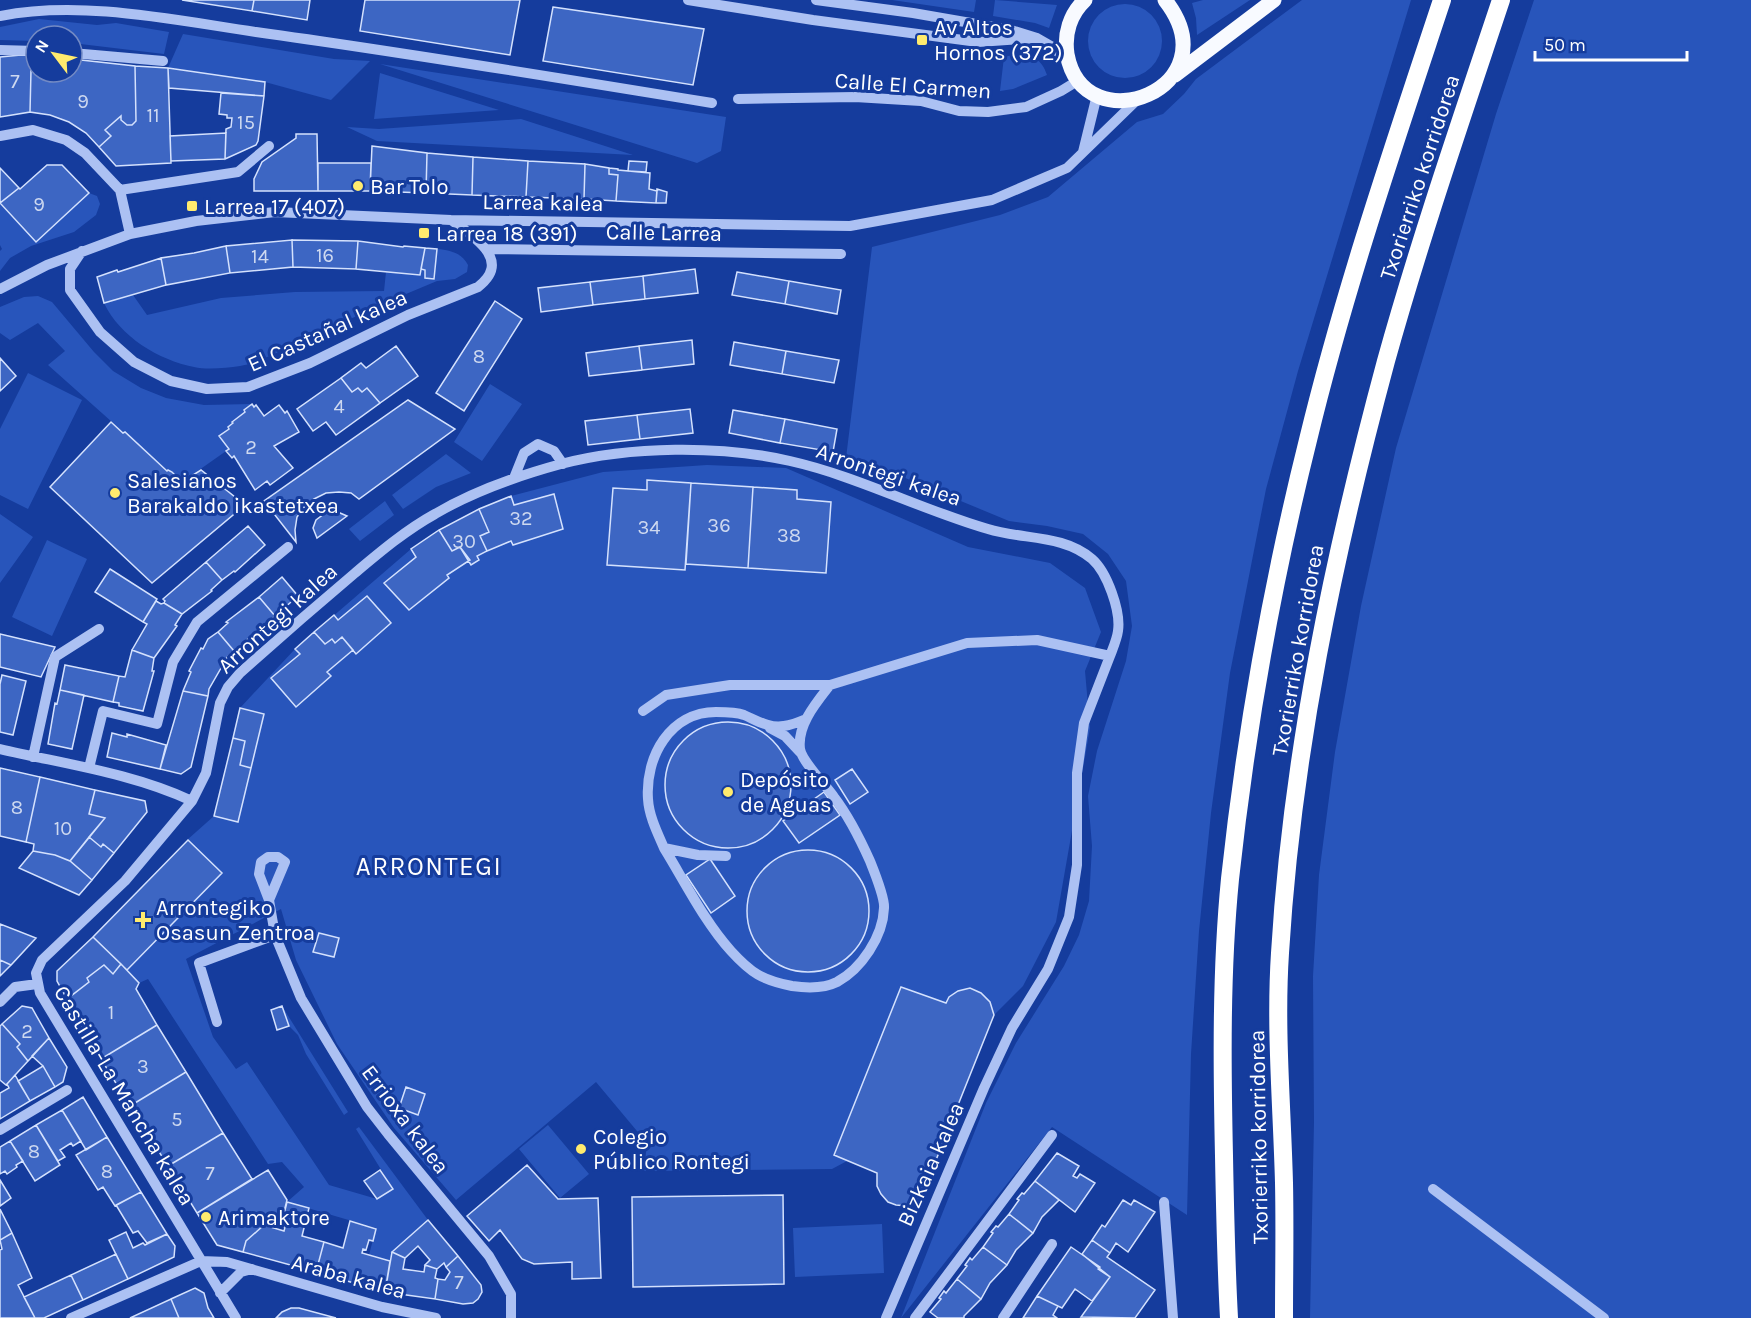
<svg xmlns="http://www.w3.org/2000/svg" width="1751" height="1318" font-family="Karla,sans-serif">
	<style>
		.green { fill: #2855bb }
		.building { fill: #3d66c3; stroke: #d4e1fd; stroke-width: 1.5 }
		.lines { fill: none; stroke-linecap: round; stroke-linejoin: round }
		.minor { stroke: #acc1f3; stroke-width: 10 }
		.major { stroke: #f8faff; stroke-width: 15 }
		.highway { stroke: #fff; stroke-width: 18 }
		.poi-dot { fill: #ffeb6e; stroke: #153c9d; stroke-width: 2 }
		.labels { text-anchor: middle; stroke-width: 6; stroke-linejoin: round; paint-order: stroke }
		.number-label { font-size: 20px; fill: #ced9f0 }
		.poi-label { font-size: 22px; fill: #fff; stroke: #153c9d; text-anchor: start }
		.street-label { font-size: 22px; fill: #fff; stroke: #153c9d }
		.quarter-label { font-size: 26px; letter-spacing: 1.5px; fill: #fff; stroke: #153c9d }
	</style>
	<rect width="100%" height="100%" fill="#153c9d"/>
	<path class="green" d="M892,0H976L974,12Z
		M995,0L1057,5L1049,28L1035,23L993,16Z
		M1203,0H1250L1197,35L1196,18L1192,3Z
		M1302,0H1411L1298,371L1266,489L1230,673L1211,813L1199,931L1191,1054L1187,1215L1052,1127L901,1318L986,1103L1016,1043L1064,966L1079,935L1089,901L1092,846L1088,796L1097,751L1126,661L1132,626L1126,581L1108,554L1083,534L1047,526L1009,521L886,470L846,458L872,247L1000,215L1048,197L1137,122L1163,114L1184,94L1196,79Z
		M1534,0H1751V1318H1310L1314,1122L1313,976L1319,875L1335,752L1361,606L1396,448L1496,114Z
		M1088 41a37 37 0 1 1 74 0a37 37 0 1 1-74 0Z
		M39,19L97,25L116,23L169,32L164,54L72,43V36H36V41L0,40V27Z
		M183,34L334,59L370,61L331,100L265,82L168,68Z
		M1017,54C1033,56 1042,59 1047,75L1013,89L1000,91L1004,57Z
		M380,64L726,117L721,151L697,163Z
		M380,73L499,110L374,119Z
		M521,119L633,155L377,141L347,127L379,129Z
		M89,193L97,196L100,204L96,215L74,232L31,246L10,258L0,271V251L2,249L0,245V204L36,242Z
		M437,249C450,250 462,253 468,265L467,272L455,279L437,281C393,299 350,319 307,339C291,346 256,364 240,366C226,368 207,370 194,367C159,360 120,337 104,303L133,295L147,315L221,298L295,292L384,291L386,272L420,275L421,269L425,270V278L434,279Z
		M38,296L52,302L94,352L113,371L141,388L166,398L204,405L252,404L244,410L245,412L232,421L233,423L228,427L229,429L219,436L229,449L182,482L169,470L167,471L48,365L65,351L38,323L10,340L0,333V307L24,297Z
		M28,373L82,400L28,509L0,495V429Z
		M490,384L522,404L482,461L454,442Z
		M446,454L471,473L436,487L403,509L392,495Z
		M707,465L786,468L968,547L1050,563L1085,588L1101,632L1085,671L1090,728L1056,922L1023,986L994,1015L970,988C959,991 951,993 946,1003L901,988L834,1154L847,1161L832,1169L644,1171L647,1143L596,1082L456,1200L394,1128L337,1044L296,960L281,909L186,959L213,1037L236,1069L247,1062L329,1185L377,1199L393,1189L356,1129L359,1127L428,1220L392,1252L390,1261L369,1255L376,1228L287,1202L304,1187L282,1162L268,1164L148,979L139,983L127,970L222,873L187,840L214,816L240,708L295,649L411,549L449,525L479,509L511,496L603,472Z
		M385,501L394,515L360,541L349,529Z
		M0,514L33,537L0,583Z
		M47,540L87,559L52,636L12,617Z
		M282,1006L348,1112L344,1115L306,1054L298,1035L289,1026Z
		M548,1125L589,1174L560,1198L519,1149Z
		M882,1224L884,1273L795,1277L793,1228Z"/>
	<path class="building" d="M182,0H254L252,11Z
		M254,0H310L307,20L252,11Z
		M365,0H520L510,55L360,31Z
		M553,7L704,29L693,85L543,61Z
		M21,55L36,56V70H31L30,112L0,117V57Z
		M72,59L135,66L136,121L132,125H127L121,120V116L105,130L111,136L99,147L86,133L69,122L50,115L30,112L31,70H36V72H72Z
		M135,66L168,68L171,163L116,166L99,147L111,136L105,130L121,116V120L127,125H132L136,121Z
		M168,68L265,82L264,96L169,88Z
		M221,93L264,96L258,141L256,145L225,159L226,129L231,127L232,118H227V115L219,114Z
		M226,133L225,159L171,161L170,136Z
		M296,134H317L318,191H254V179L262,162L296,138Z
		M372,146L427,153L426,193L370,191Z
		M427,153L473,157L472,195L426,193Z
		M473,157L528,161L526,197L472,195Z
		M528,161L585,164L584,199L526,197Z
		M629,161L647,162L646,172L628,171Z
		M318,163H371L370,191H318Z
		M585,164L609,168V174L618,175L616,201L584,199Z
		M47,165H62L89,193L36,242L0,203L19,188L20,189Z
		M0,168L19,188L0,203Z
		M609,168L618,169V170L650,173L649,189L657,191L656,203L616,201L618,175L609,174Z
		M657,189L667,192L666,203H656Z
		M292,240L358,241L356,269L293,267Z
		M292,240L293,267L230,273L226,246Z
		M358,241L403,247L404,246L425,248L420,275L356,269Z
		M226,246L230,273L166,285L161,258L194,253Z
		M425,248L437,249L434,279L425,278V270L421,269Z
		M161,258L166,285L104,303L97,277L117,270L118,272Z
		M695,269L698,293L645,299L643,276Z
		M737,272L789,281L785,304L732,295Z
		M643,276L645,299L593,305L590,282Z
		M789,281L841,290L837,314L785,304Z
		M590,282L593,305L541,312L538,288Z
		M495,301L522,319L464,411L436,393Z
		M692,340L694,364L642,370L639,346Z
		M734,342L786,351L782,374L730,365Z
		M396,346L418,376L380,403L367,388L362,392L358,388L352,392L341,378L361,363L366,368Z
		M639,346L642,370L589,376L586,353Z
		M786,351L839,360L834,383L782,374Z
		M0,358L16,376L0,391Z
		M341,378L352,392L358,388L362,392L367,388L380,403L336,435L326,422L313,431L297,409Z
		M408,400L455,429L359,499L351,493L339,492L326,493L314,499L305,506L297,517L295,530L296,542L264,501Z
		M252,404L254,407L256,405L264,416L279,405L285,413L287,411L299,432L274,446L293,468L270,485L267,481L255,490L234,456L232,458L226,451L229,449L219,436L229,429L228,427L233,423L232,422L245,412L244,410Z
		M690,409L693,433L640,439L637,415Z
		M733,410L785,419L780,443L729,433Z
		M637,415L640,439L588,445L585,421Z
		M785,419L837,429L833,452L780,443Z
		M111,422L123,433L125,432L167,471L168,470L172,472L182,482L201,470L245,505L152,583L50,487Z
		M647,480L691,483L685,570L607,565L613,488L647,490Z
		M691,483L753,487L748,568L686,564Z
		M753,487L797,490V499L831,502L826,573L748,568Z
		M554,494L563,529L513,545L511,541L487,551L480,536L489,532L479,509L511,496L514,505Z
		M479,509L489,532L480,536L487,551L477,556L479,560L471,565L460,547L452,551L439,530Z
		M333,510L347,516L317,538L313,528L316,520L328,511Z
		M248,526L265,545L235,572L234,571L222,580L206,562Z
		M439,530L452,551L460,547L470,560L447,575L449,578L409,610L384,583L416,557L411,549Z
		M206,562L222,580L211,590L212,591L182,614L164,603L165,601L163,599Z
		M110,569L157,599L143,622L95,592Z
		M282,577L298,596L275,616L259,597Z
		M367,596L391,623L356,654L342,637L335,643L332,639L325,644L314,632L334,615L338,620Z
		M259,597L275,616L234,651L218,632L228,623L226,622Z
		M156,601L161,604L164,603L182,614L175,625L177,626L154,658L132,650L147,624L143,622Z
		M218,632L234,651L228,656L209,689L208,696L183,691L191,672L189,671L201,648L203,649L208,639Z
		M314,632L325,644L332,639L335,643L342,637L353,650L327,672L331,676L296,707L271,678L300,654L295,649Z
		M0,634L55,647L41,677L0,667Z
		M132,650L154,658L152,671H154L143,711L119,706V703L113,702L119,676L125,677Z
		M65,665L119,676L113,702L60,690Z
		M2,675L26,681L13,735L0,732V684Z
		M60,690L84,695L72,749L48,744L55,703L57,704Z
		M183,691L208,696L191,767L181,774L160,769Z
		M240,708L264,714L251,768L240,765L245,741L233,738Z
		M665 785a63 63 0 1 1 126 0a63 63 0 1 1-126 0Z
		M112,733L127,737V734L166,745L160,769L107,757Z
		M233,738L245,741L240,765L251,768L238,822L214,816Z
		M0,768L40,777L26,842L0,836Z
		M852,769L868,792L850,804L835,780Z
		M40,777L95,790L89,814L105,818L70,861L55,855L33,851L34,844L26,842Z
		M95,790L145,801L147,812L114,853L103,844L101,847L89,837L105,818L89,814Z
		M824,792L840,815L799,843L783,821Z
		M89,837L101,847L103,844L114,853L92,880L70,861Z
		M188,840L222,873L127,970L93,937Z
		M747 911a61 61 0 1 1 122 0a61 61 0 1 1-122 0Z
		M33,851L55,855L70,861L92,880L79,895L19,868Z
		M710,859L735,896L711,913L686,875Z
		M0,924L36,938L11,965L0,960Z
		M319,933L339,938L334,957L313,952Z
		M93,937L121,964L113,974L104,965L87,978L89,982L67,999L57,981V971Z
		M0,960L11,965L0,976Z
		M121,964L139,983L136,989L157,1025L101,1059L67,999L89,982L87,978L104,965L113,974Z
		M901,987L946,1003L949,997L958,991L970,988L981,993L990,1002L994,1015L922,1195L907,1206L896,1205L888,1202L881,1194L877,1186V1173L834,1155Z
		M22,1006L32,1008L49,1038L28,1061L17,1047L20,1044L2,1024Z
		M282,1006L289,1026L277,1030L271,1010Z
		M2,1024L20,1044L17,1047L28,1061L6,1085L0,1080V1026Z
		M157,1025L186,1072L130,1106L101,1059Z
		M49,1038L67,1067L63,1082L55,1087L43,1066L32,1056Z
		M43,1066L55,1087L30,1101L18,1081Z
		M186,1072L223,1133L168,1166L130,1106Z
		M15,1075L30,1101L0,1119V1093L9,1088L7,1084Z
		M406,1087L425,1094L418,1115L399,1108Z
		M83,1097L107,1137L86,1150L62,1110Z
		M62,1110L81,1141L73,1146L71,1143L60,1150L65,1157L58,1161L36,1125Z
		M36,1125L60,1165L35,1181L10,1141Z
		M223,1133L252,1179L197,1213L168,1166Z
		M107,1137L141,1192L115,1206L103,1187L98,1190L76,1155Z
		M10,1141L23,1161L16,1165L17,1167L7,1174L5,1171L0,1174V1147Z
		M1057,1153L1079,1166L1073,1176L1077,1178L1080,1174L1095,1183L1075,1212L1035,1181Z
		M527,1165L558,1199L598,1198L601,1278L572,1279V1262L534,1264L522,1259L500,1230L489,1241L467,1216Z
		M268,1170L287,1200L283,1216L264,1225L246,1241L243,1252L217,1245L197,1213Z
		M380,1170L393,1189L377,1199L364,1181Z
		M0,1180L11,1198L0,1206Z
		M1035,1181L1059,1200L1042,1217L1033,1233L1009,1214L1019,1200L1017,1199L1022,1193L1024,1194Z
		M141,1192L167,1234L147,1243L138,1231L133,1233L116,1205Z
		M783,1195L784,1284L633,1287L632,1197Z
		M1123,1200L1131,1205L1134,1200L1155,1212L1128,1252L1116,1243L1110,1253L1092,1240L1102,1225L1105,1227Z
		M287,1202L309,1208L302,1236L324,1242L316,1272L243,1252L246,1241L264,1225L284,1231L285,1227L281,1226Z
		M0,1209L12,1233L0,1240Z
		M1009,1214L1033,1233L1016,1250L1007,1265L983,1247L993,1233L991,1232L996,1226L998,1227Z
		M428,1220L458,1256L446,1267L444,1263L437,1269L425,1265L430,1260L418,1246L405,1258L392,1252Z
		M350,1221L376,1229L373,1241L369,1240L366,1250L363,1249L362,1253L390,1261L385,1292L316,1272L324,1242L343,1248Z
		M126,1232L133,1248L143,1243L145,1245L167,1234L175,1246L174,1257L128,1279L109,1240Z
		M12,1233L32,1278L18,1285L35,1318H0V1250L2,1249L0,1240Z
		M1092,1240L1110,1253L1107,1257L1155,1290L1135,1318L1081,1317L1110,1277L1082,1254Z
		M983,1247L1007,1265L990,1283L981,1299L957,1279L967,1266L965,1265L970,1258L972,1260Z
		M1071,1247L1100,1267L1098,1269L1110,1277L1092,1301L1075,1289L1062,1308L1037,1296Z
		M392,1252L405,1258L403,1269L424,1272L425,1265L437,1269L435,1278L438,1279L435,1299L385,1292Z
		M116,1254L128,1279L83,1300L71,1275Z
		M458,1256L481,1285L482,1292L478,1299L473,1303L463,1304L435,1299L438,1279L445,1280L450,1272L446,1267Z
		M71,1275L83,1300L44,1318H35L24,1297Z
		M957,1279L981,1299L964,1316V1318H938L930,1312L941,1299L939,1298L944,1291L946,1293Z
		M195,1288L204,1293L208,1308L214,1318H179L171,1299Z
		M1037,1296L1058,1306L1053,1315L1057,1318H1023Z
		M171,1299L179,1318H130Z
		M291,1308H299L336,1318H276L282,1312Z"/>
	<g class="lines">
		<path class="minor" d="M688,0L813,20L978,42L1037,38
			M816,0L913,13L1011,30L1037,38L1051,46L1068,61
			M0,16C82,0 173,20 256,32C408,53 560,78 712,103
			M0,50L36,51
			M72,53L163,61
			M738,99L855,97L921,101L959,111L988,112L1026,107L1061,91L1079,80
			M0,136L33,130L66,140L85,153L120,190L130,234
			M1083,152L1097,95
			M120,190L238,172L269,146
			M486,249L841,254
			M82,251L70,269V290L100,332L134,362L171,381L207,389L248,387L310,363L408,315L478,287C513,260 473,236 451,220
			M0,289L47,265L130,234L196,221L275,212L451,220L850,226L992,200L1067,168L1137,100
			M514,478L524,453L538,444L554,451L563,464
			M643,711L666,695L730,685H830L967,643L1037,640L1110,656L1084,723L1077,773V865L1069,917L1048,969L1012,1028L984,1088L886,1318
			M770,728L785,736L800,752
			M0,749C64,764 132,773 192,801
			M33,757L55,657L99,629
			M89,768L103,711L157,724L173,662L197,622L288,547
			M664,848C685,882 704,921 731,951C751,973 762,980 792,986C806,988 823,989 837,982C861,969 883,937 884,908C885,898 874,871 870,861C861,841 847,814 834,797C826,785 802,762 800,749C797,725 816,703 830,685
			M726,856L698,855L664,848C657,832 649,816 648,799C645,757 670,712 716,712C725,712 736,712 744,715C756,720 770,729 784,726C791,725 799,722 806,719
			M269,900L285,862L278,857H268L261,862L259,874L269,900L275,935L301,998L367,1107L388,1134L489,1256L511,1294V1318
			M0,1002L15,987L37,984
			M217,1022L199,963L275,935
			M0,1130L67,1090
			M1433,1189L1604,1318
			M1164,1202L1173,1318
			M220,1293L241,1272L252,1269
			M71,1318L201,1261L227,1262L382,1307L436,1318
			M236,1318L40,993L36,973L42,960L125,881L192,801L206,773L220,703L228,687L240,673C278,639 316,606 355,573C380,552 406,530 435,514C474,491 517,476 561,464C630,446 720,445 790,461C857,476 922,510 988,529C1023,540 1063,534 1092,559C1107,572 1121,611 1118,631C1117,639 1113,648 1110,656
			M915,1318L1052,1135
			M1003,1318L1052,1244"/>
		<path class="major" d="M1085,0C1070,14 1064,34 1067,54C1084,146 1234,88 1165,0
			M1175,75L1274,0"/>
		<path class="highway" d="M1229,1318C1226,1264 1225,1210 1224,1156C1222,1064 1221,971 1230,879C1246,731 1272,584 1308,440C1344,291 1394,145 1442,0
			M1284,1318C1284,1273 1285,1228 1284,1183C1282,1106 1275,1029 1280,953C1292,753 1334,554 1386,361C1420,239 1461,120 1501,0"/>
	</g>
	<g class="poi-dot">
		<rect x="916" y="34" width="12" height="12" rx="3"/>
		<circle cx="358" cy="186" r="6"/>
		<rect x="186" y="200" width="12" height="12" rx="3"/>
		<rect x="418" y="227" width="12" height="12" rx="3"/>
		<circle cx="115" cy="493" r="6"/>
		<circle cx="728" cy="792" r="6"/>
		<path d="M140 911h6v6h6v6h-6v6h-6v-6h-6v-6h6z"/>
		<circle cx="581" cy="1149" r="6"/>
		<circle cx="206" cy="1217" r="6"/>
	</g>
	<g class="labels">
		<g class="number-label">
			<text x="15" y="88">7</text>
			<text x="83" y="108">9</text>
			<text x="153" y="122">11</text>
			<text x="246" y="129">15</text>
			<text x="39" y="211">9</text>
			<text x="325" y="262">16</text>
			<text x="260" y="263">14</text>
			<text x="479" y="363">8</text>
			<text x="339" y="413">4</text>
			<text x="251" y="454">2</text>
			<text x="521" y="525">32</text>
			<text x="719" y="532">36</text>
			<text x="649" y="534">34</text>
			<text x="789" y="542">38</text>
			<text x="464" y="548">30</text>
			<text x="17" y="814">8</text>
			<text x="63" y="835">10</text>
			<text x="111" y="1019">1</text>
			<text x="27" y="1038">2</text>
			<text x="143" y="1073">3</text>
			<text x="177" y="1126">5</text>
			<text x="34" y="1158">8</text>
			<text x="107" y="1178">8</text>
			<text x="210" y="1180">7</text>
			<text x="459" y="1289">7</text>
		</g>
		<g class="poi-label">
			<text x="934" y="35">Av Altos<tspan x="934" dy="25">Hornos (372)</tspan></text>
			<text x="370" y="194">Bar Tolo</text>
			<text x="204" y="214">Larrea 17 (407)</text>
			<text x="436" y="241">Larrea 18 (391)</text>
			<text x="127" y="488">Salesianos<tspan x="127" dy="25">Barakaldo ikastetxea</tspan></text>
			<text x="740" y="787">Depósito<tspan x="740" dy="25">de Aguas</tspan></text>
			<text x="156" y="915">Arrontegiko<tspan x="156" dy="25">Osasun Zentroa</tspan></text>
			<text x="593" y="1144">Colegio<tspan x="593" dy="25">Público Rontegi</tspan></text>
			<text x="218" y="1225">Arimaktore</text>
		</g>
		<g class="street-label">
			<text transform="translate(913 85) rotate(4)" y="8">Calle El Carmen</text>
			<text transform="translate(1419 177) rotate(-72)" y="8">Txorierriko korridorea</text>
			<text transform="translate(543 202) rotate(1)" y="8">Larrea kalea</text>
			<text transform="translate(664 232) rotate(1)" y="8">Calle Larrea</text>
			<text transform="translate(327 330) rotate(-24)" y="8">El Castañal kalea</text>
			<text transform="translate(889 474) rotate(19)" y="8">Arrontegi kalea</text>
			<text transform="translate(277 618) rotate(-42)" y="8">Arrontegi kalea</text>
			<text transform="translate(1297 650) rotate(-80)" y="8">Txorierriko korridorea</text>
			<text transform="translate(125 1095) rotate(59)" y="8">Castilla-La Mancha kalea</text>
			<text transform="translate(406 1119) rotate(53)" y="8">Errioxa kalea</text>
			<text transform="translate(1258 1137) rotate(-91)" y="8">Txorierriko korridorea</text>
			<text transform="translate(930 1164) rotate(-66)" y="8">Bizkaia kalea</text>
			<text transform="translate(349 1276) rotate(15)" y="8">Araba kalea</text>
		</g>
		<g class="quarter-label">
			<text x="429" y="875">ARRONTEGI</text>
		</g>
	</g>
	<g transform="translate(54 54) rotate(302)"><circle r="28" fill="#153c9d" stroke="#738ac4" stroke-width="1.5"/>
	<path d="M0-4.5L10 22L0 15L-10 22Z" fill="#ffeb6e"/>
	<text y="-9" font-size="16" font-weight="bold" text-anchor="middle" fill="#ffffff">N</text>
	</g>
	<path d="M1535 51v9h152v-9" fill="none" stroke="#ffffff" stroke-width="3"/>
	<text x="1544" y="51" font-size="18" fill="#ffffff" stroke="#153c9d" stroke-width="4.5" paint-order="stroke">50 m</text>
</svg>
